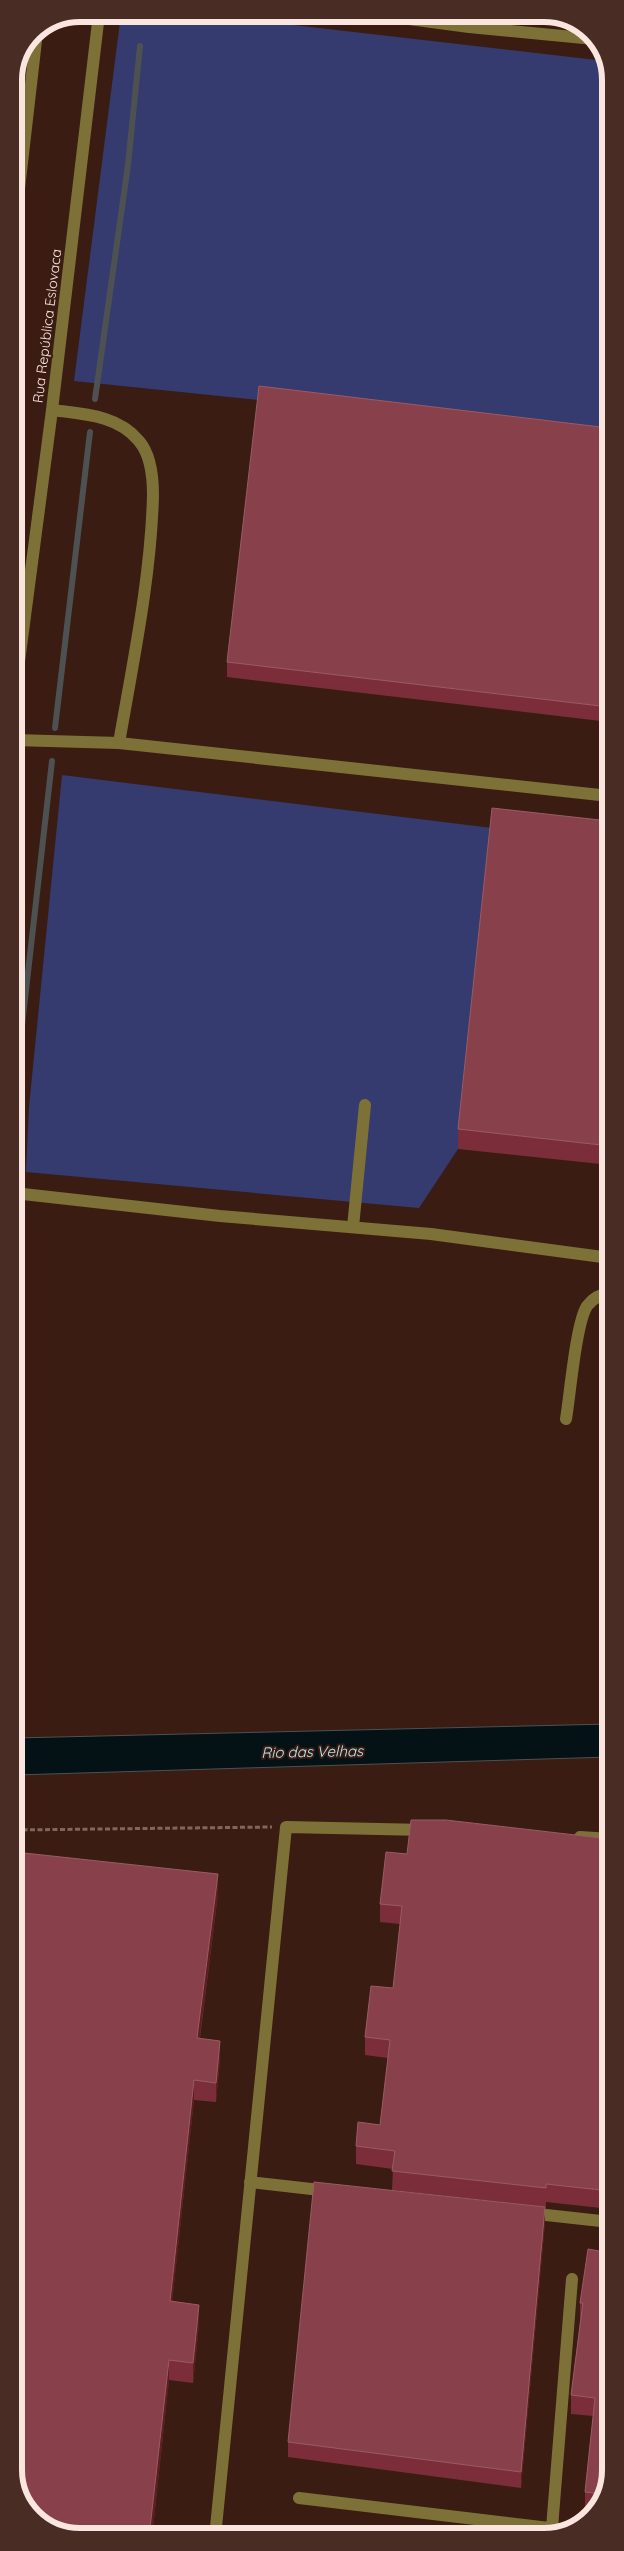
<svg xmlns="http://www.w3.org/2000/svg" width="624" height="2551" font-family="Quicksand,sans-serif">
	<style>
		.green { fill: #353b6e }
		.water { fill: #041216; stroke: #4e5152 }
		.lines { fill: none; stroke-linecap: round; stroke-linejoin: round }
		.stream { stroke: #4e5152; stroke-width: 6 }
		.path { stroke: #81665e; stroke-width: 3; stroke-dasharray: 5 2.5; stroke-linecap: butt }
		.minor { stroke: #7e7138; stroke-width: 12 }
		.wall { fill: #7b2e39 }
		.shaded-wall { fill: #5b1e22 }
		.building { fill: #88414a; stroke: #9a5b62 }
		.labels { text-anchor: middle; stroke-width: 4; stroke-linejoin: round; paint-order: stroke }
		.street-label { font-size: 14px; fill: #fbe5df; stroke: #3a1c13 }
		.water-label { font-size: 15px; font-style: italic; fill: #b4e9f7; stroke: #3a1c13 }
		.rim { fill: none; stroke: #fbe5df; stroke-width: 6 }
	</style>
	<rect width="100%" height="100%" fill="#3a1c13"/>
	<path class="green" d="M121,14H197L605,61L609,68V436L74,381Z
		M62,775L492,828L458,1149L419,1208L26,1172L29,1107Z"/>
	<path class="water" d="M610,1724V1757L15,1775V1738Z"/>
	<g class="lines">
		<path class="stream" d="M95,399L128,165L140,46
			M55,728L90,432
			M14,1096L52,761"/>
		<path class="path" d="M15,1830L272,1827"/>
		<path class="minor" d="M372,14L469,27L594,39
			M14,232L37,32
			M14,700L52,410L99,14
			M14,740L119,743C133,662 151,577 153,495C153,477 151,455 139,441C118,415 83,414 52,410
			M119,743L609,796
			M14,1193L220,1216L431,1234L610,1258
			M353,1227L365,1105
			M566,1419C570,1395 576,1323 587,1306C593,1298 601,1294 610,1293
			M580,1837L610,1839
			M250,2182L329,2191
			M528,2213L610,2222
			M299,2498L566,2530
			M552,2528L572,2279
			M215,2537L286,1827L425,1830"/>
	</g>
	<path class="wall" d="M609,428V722L227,677V662Z
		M609,821L610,1165L458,1149V1129Z
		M610,1389V1471L603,1470V1450Z
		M610,1839V2209L546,2202V2207L392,2190L393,2169L356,2164V2146L380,2125L388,2058L365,2055V2037L393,1988L400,1924L380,1922V1904L407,1854Z
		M218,1894L200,2038L220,2060L216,2102L194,2100L172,2302L199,2324L193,2383L169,2380L152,2537H76Z
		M545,2223L521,2488L288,2457V2442Z
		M610,2253V2471L595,2511L585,2510V2492L593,2416L571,2414V2395L580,2321V2303Z"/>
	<path class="shaded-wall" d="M218,1874V1894L197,2058V2038Z
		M220,2041V2060L216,2102V2083Z
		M194,2080V2100L170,2321V2301Z
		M545,2207V2223L521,2488V2472Z
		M199,2305V2324L193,2383V2363Z
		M169,2360V2380L152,2537H149Z"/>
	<path class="building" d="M259,386L609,428V707L227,662Z
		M492,808L609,821L610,1146L458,1129Z
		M610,1389V1451L603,1450Z
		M411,1820H446L610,1839V2191L546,2184V2188L392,2171L395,2151L356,2146L358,2122L380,2125L390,2040L365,2037L371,1986L393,1988L402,1906L380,1904L386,1852L407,1854Z
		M15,1852L218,1874L197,2038L220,2041L216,2083L194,2080L170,2301L199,2305L193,2363L169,2360L149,2537H76L36,2521L15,2483Z
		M314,2182L545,2207L521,2472L288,2442Z
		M588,2249L610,2253V2471L602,2494L585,2492L595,2398L571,2395L583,2303H580Z"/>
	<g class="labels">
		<g class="street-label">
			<text transform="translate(47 326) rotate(-83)" y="5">Rua República Eslovaca</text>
		</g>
		<g class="water-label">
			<text transform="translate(312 1752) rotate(-1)" y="5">Rio das Velhas</text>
		</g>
	</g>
	<path d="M0 0H624V2551H0ZM80 22H544A58 58 0 0 1 602 80V2470A58 58 0 0 1 544 2528H80A58 58 0 0 1 22 2470V80A58 58 0 0 1 80 22Z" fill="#492c23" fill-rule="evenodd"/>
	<path class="rim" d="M80 22H544A58 58 0 0 1 602 80V2470A58 58 0 0 1 544 2528H80A58 58 0 0 1 22 2470V80A58 58 0 0 1 80 22Z"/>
</svg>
